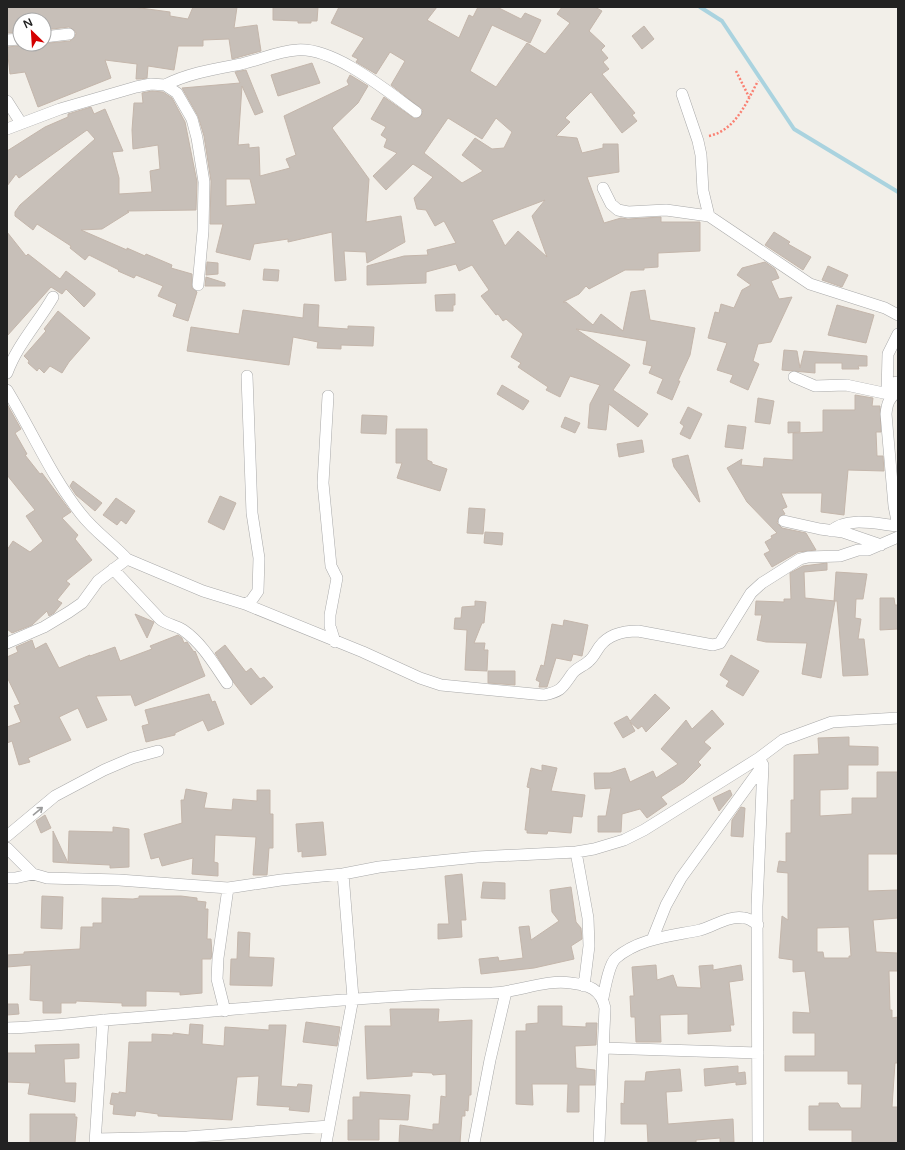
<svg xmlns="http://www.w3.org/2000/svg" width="905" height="1150" font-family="'Varela Round',sans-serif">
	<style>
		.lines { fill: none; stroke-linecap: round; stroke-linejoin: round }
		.stream { stroke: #aad3df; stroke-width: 4 }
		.building { fill: #c7bfb8; stroke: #c4b6ab; fill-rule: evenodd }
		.minor-casing { stroke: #a9a9a9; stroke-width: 12 }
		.path { stroke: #fa8072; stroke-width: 2.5; stroke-dasharray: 2 2; stroke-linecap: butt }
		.minor { stroke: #fff; stroke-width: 11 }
		.oneway { stroke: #9c9c9c }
	</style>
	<rect width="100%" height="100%" fill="#f2efe9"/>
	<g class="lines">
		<path class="stream" d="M700,7L722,21L794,129L898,192"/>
	</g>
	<path class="building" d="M7,7H133L170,12V16L188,19L193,7H237L234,28L257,25L261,51L232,59L229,39L203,40V46H178L174,70L148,66L147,78L140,79H136L137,64L105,60L111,78L38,107L25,72L10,74L7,47L70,41L75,37L76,33L74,30L69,27L44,30V20H20V32L7,33Z
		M273,7H318L317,21H311V23H298V21L273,20Z
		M339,7H437L427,20L459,38L469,15L473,17L478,7H497L521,19L525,13L541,20L530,43L492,25L470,71L496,87L527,43L545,54L570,23L557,14L562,7H595L602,11L589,31L605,46L601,50L608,58L603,62L609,69L602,74L635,113L632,115L637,121L622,133L591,92L565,118L570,122L556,136L577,138L582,153L603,148V144H618L619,172L587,177L604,223L621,218L628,219L661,217V222H700V251L658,253V267L644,268V270H625L589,289L586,286L579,294L563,302H566L593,325L601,314L623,331L631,292L645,290L650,320L695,328L690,355L678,381H680L672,400L657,393L663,379L649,373L652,366L643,364L647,341L576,329L630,365L613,390L648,414L638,427L609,404L606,430L588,428L590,404L600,385L570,376L560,397L546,390L548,387L518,367L521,363L511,357L523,334L506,319L503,321L498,314L496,315L481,296L489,290L472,265L459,271L456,264L426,272V283L367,285V266L404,256L428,255L427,250L456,243L444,221L435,226L426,210L417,209L414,198L433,177L413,164L386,190L373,176L397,153L384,147L387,139L381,135L386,127L371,119L384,97L415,119L421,116L423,110L391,85L405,61L390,52L376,74L356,62L358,59L352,56L364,38L331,23ZM448,118L482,139L496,118L512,132L504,148L492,149L475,138L462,155L483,171L462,183L424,153ZM545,200L532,216L547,257L518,231L505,246L492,220Z
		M644,26L654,39L642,49L632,36Z
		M312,63L320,83L278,96L271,75Z
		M246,70L263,112L255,115L242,86L238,145L249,144V148L259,147L260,176L290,168L286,159L296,155L284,116L349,85L347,81L350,75L368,86L358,103L332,128L369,179L366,222L401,216L405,242L367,263L366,252L344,251L346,280L335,281L332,232L288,242V239L254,244L250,260L216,252L223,224H210L211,181L204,136L198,116L182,88L240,83L235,72ZM226,179H250L256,204L226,206Z
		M152,91L163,92L172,98L185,122L197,182L196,210L127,211L129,212L102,229L81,230L127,250V248L145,256L146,254L172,265L171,268L192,274V288L197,292L188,321L173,316L177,304L158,296L163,286L136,275L134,278L118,271L119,270L89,255L85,260L70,248L71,246L37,224L33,230L15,216V212L20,205L95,139L87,130L19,178L16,174L7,186V151L45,127L68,117V114L91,107L94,114L105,109L123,151L112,152L119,178V194L152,192L150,171L160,169L158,145L133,149L132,130L134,103H143L142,93Z
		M7,232L26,256L28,254L60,279L66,271L95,293V295L84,307L66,289L62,294L51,287L7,336Z
		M774,232L790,242L788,244L811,257L803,270L765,245Z
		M207,262L218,263V274L206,275Z
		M765,262L775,269L779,278L771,281L779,299L792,297L771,342L758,344L753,361L759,364L748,390L730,382L733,375L717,370L727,343L708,338L715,312L719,313L721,304L734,308L742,290L751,285L737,275L742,268Z
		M828,266L848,275L842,287L822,280Z
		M264,269L279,270L278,281L263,280Z
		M206,277L225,283V286H205Z
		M455,294V305H453V311H436L435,295Z
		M304,304L319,305L318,327L348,329V326L374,327L373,346L341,345V349L317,348L318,342L293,337L289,365L187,351L191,327L239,334L243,310L303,318Z
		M837,305L874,315L866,343L828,335Z
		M58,311L90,338L69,362L62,373L50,366L44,373L39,368L37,371L28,363L29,361L24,356L46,331L44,329Z
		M784,350L797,351L800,368L804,351L867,356V366H858L859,369H842V363H815V373L782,370Z
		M502,385L529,401L523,410L497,394Z
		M855,395L873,398L872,406H880L881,432H876L877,456H883L884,471L848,470L844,515L821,512L822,493H781L787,507L782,509L785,514L779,517L777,523L782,528L806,533L816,550L798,552L772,567L764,554L770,551L765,542L772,538L771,536L777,533L747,502L727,468L742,459L741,465L763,467L764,458L793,460V433L823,432V410H855Z
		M758,398L774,401L770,424L755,422Z
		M7,404L21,429L15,433L27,454L25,455L40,474L42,473L71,512L62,518L78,535L75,539L92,560L66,581L70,584L57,600L62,603L54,613L49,616L47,611L32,625L12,633L7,629V550L13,541L30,552L43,541L26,516L35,510L7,475Z
		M688,407L702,414L690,439L680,434L684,426L680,423Z
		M362,415L387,416L386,434L361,433Z
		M565,417L580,423L575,433L561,427Z
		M788,422H800V432L788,433Z
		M728,425L746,427L743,449L725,447Z
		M396,429H427V460L432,462V464L447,469L440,491L397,478L402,463H396Z
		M642,440L644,452L619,457L617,444Z
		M688,455L700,502H699L674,467L672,459Z
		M73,481L102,503L95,511L76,495L70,486Z
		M220,496L236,503L224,530L208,522Z
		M116,498L135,511L126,524L121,520L117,525L103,515Z
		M469,508L485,509L483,534L467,533Z
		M485,532L503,533L502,545L484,543Z
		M827,563V570L804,572L805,598L835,601L821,678L802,674L807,643L766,642L757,640L762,615H755L756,601L784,602V599H791L790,573L803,566Z
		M836,572L867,574L863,599H856L855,618L861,619L858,639H864L868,675L843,676L837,601H834Z
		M880,598H894L895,605H898V629L880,630Z
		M475,601L486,602L484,623H482L474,643H485L484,650H488L487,671L465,670L467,630L454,629L455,618H461L462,607L475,606Z
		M135,614L154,622L147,638Z
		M564,620L588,625L582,656L573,654L571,661L556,658L547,687H539L540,682L536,680L541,665L544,666L552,624L563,626Z
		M178,635L182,638L184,643L187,642L194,652L195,651L205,676L135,706L131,695L96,696L107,720L87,728L78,708L59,717L71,740L28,758L30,762L19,765L12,741L7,743V727L21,722L14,706L20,704L7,677V657L18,652L16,647L32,640L35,649L46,643L59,668L90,655V656L115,647L120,661L152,649L150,646Z
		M225,645L246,672L251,668L260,679L264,677L273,687L251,705L234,683L215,653Z
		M731,655L759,671L743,696L726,686L729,681L720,675Z
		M488,671H515V685L488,683Z
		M209,694L212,702L215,701L224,724L208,731L203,720L175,733V735L146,742L142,726L149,724L145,710Z
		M655,694L670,708L646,732L642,726L638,729L630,722L635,731L623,738L614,723L627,716L630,721Z
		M712,710L724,724L704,742L711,748L698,762L701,765L684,782L661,797L667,804L647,818L640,809L622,814L621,832H598V816H606L611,788L595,789L594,773H610L625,768L630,782L653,771L656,778L678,764L661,749L686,720L692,729Z
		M849,737V746L878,747V765H848V789L820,790V816L852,814V798H877V772H898V854H868V891L898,890V918L873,920L876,952L898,953V971H889L890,1010H892V1018L898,1017V1063H895L892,1107H898V1143H852V1130H809V1106H819V1103H838L841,1108H861L862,1084H848V1071H785V1056H815V1033H793V1012L810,1013L805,971L793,972V960L779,958L782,916L788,920V873L777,872L779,861L786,862V833H791V800H794V755L819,754L818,738ZM849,927L851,956H849V958H824L823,952H817V928Z
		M542,765L557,768L551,791L585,795L582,817L573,816L571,833L548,831L547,834L527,833V830H525L530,788L527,787L531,768L542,771Z
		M186,789L207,793L204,808L232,810L233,799L257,801V790H270V814H273V848H269L267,875H253L256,837L215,835L214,862L218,863V876L192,874L193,858L162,866L159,857L151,859L144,834L182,823L181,800H184Z
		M730,790L732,795L719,811L713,798Z
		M741,807L745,808L743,837L731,836L732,820Z
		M45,815L51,828L41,833L36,821Z
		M323,822L326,855L302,857V851L298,852L296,824Z
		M113,827L129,829V867L110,868V865L68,863L69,831L113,832Z
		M53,831L68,863L53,862Z
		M462,874L466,920H461L462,937L438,939V924H449L445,876Z
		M483,882L505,883V899L481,898Z
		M571,887L576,922L581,928L582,939L571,946L574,959L534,968L481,974L479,959L498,957L499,961L523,958L519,927L529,926L531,940L559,921L552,912L550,890Z
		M42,896L63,897L62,929L41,928Z
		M139,896H181L197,898V901L206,902L205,909H208L207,939H211L212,954L211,959H202V993L180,995V992L146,991V1006H122V1003L76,1001V1003H61V1013H43V1001L30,1000L31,965L7,967V955L24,954V952L80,949L81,927H93V923H102V898L133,899L139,898Z
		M238,932L250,933L249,957L274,958L272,986L230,985L231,959H237Z
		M656,965L657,980L673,975L677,987L701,988L699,966L713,965V970L741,965L743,980L729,982L734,1025H730L731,1031L688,1034V1014L660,1015L661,1042H636L635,1017H631L630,996H634L632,967Z
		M7,1004H18L19,1014L7,1015Z
		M538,1006H562V1026L586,1027V1023H597L596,1045L575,1046L576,1068L595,1070V1085H579V1112H567L568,1084H532L533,1105L516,1104V1031H526V1024L538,1023Z
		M390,1009H439L438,1022L472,1020L471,1095H469L468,1111L465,1110V1116H462L460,1143H399L400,1125L433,1130V1124H439L441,1096L446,1097V1074L433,1075L432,1073L412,1072V1076L367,1079L365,1026H391Z
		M306,1022L340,1027L337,1046L303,1042Z
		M190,1024L203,1025L202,1044L224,1046L225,1027L269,1030V1025H286L281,1086L297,1087L298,1084L312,1085L309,1112L289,1110L290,1107L257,1105L259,1076L237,1077L232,1120L158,1116V1114L136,1111L135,1116L113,1114L114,1105L110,1104L112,1093L119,1094V1092L126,1093L129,1042H152V1034L173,1035V1033L189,1035Z
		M79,1044V1058L64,1059L65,1083H76L75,1102L28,1094L30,1083L7,1082V1053H36L35,1045Z
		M738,1066V1073L745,1072L746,1084L736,1085V1082L705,1086L704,1069Z
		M680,1069L682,1091L666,1092L668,1124L733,1119L734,1142L720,1143V1138L696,1140V1143H648L647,1124H621V1103L624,1104L625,1081H645L646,1072Z
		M360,1092L410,1095L408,1120L379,1119V1140H348V1120H353V1097H360Z
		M30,1114H75V1117H77L75,1143H30Z"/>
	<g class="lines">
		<g class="minor-casing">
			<path id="minor" d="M44,37L69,34
				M7,40L20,39
				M165,85C189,73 215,69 241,64C259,60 278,51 297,50C334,47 387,91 416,112
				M682,94L698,141L701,155L703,191L709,216
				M7,101L21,123
				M7,129L60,109L136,87L151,84L165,85L177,93L192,119L197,138L204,182L203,231L198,285
				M603,188L611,204L618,210L628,212L666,210L709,216L810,284L885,308L898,315
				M7,373C17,345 38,323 53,297
				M794,377L815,386L846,385L893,395
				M888,384L898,382
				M7,390C32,431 51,476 81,514C94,531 113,544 127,559
				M898,392C889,397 887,404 886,414L894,506L898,526
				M887,393L888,354L898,334
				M328,396L323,483L331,566L337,578L330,615V626L335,642
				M784,521L820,529L843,532L881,545
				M831,531C847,516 877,524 898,526
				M113,569L160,619C167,625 176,625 183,630C202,643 214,664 227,683
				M245,604L251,601L258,591L259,558L252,513L247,376
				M7,643L44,627L69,612L82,603L98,581L127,559L203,591L245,604L363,652L420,678L441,685L544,695C562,691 562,688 572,674C576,668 584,666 589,661C594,657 596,651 600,646C609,634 623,631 638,631L713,645L720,643L751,593L762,583L800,559L808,557L840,556L858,550H868L898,537
				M7,836L55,796L104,770L132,758L158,751
				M7,848L33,874L47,878L119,880L228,888L281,880L343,874L379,867L477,857L576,852L594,849L624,840L644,830L759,758L783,740L832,722L898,718
				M576,852L588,918L589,946L584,986
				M7,878H15L33,874
				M652,940L666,905L681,878L763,765
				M603,998C605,988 609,964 616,958C639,938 672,936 700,930C714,926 730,915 744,918C749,918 754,922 758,925
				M225,1011L217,979L218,958L228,888
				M7,1028C44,1027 81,1022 118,1019C242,1010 367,994 492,993C519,992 545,979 571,983C589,985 601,989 605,1008L599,1143
				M603,1048L758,1053
				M96,1139L187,1137L329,1126
				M95,1143L103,1020
				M326,1143L353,998L343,874
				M474,1143L490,1060L506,992
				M758,1143L757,906L763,765L759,758"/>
		</g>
		<path class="path" d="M736,71L749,97
			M709,136C736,130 746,103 758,81"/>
		<use href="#minor" class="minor"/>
	</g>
	<defs><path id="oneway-shaft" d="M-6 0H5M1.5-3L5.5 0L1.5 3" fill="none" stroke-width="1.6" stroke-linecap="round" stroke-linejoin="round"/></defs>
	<use class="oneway" href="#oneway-shaft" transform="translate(38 811) rotate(-40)"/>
	<rect width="905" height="1150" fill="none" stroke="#222222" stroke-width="16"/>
	<g transform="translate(32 32) rotate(335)"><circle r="19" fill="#ffffff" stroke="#a7a7a7"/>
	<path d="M0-3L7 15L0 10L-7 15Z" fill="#d40000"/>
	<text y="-6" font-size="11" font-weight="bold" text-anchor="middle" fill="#222222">N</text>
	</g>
</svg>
